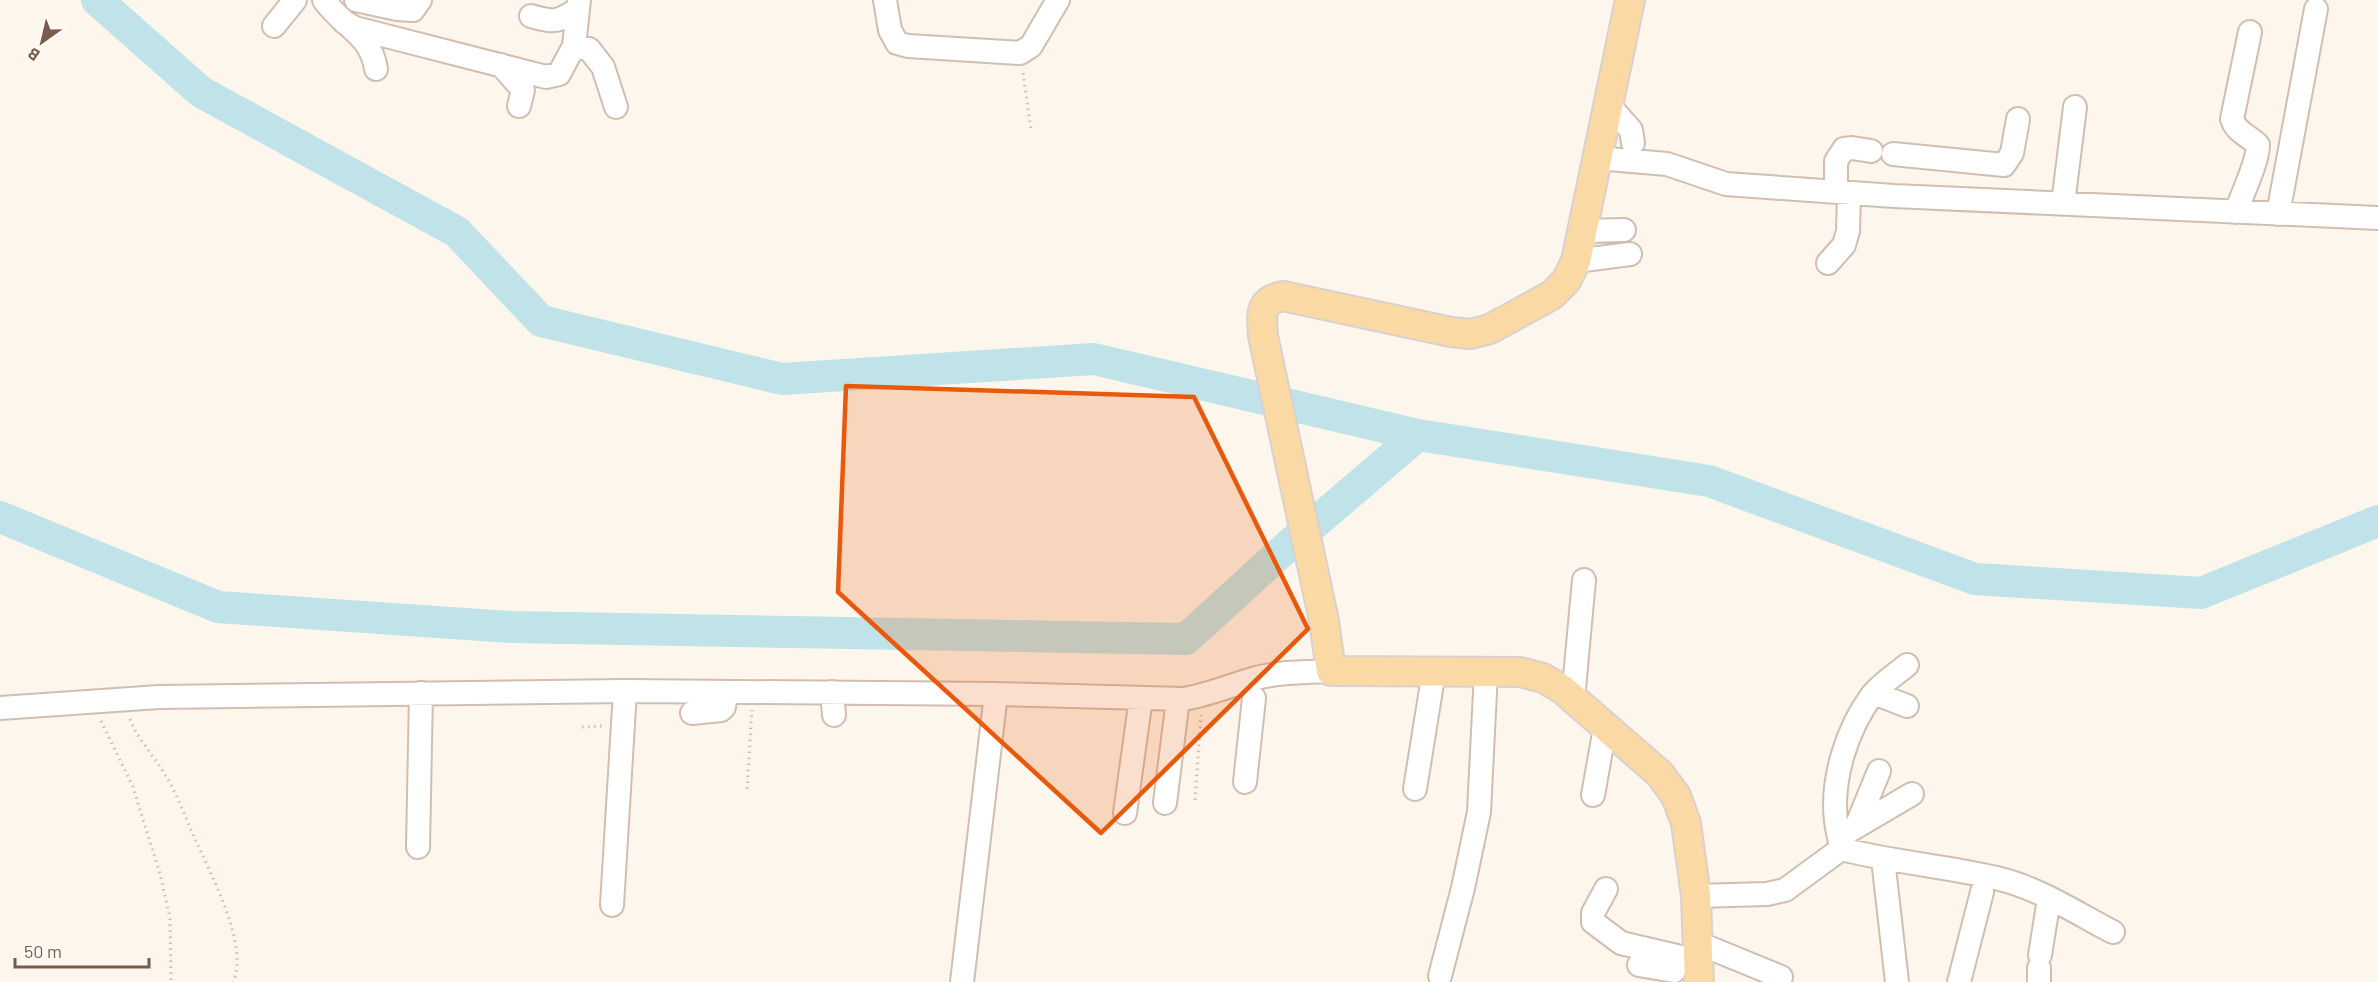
<svg xmlns="http://www.w3.org/2000/svg" width="2378" height="982" font-family="Barlow,sans-serif">
	<style>
		.lines { fill: none; stroke-linecap: round; stroke-linejoin: round }
		.river { stroke: #bfe3e8; stroke-width: 32 }
		.minor-casing { stroke: #d1beb0; stroke-width: 26 }
		.major-casing { stroke: #dad1cd; stroke-width: 32 }
		.path { stroke: #d9b8a5; stroke-width: 3; stroke-dasharray: 1.5 4.5; stroke-linecap: butt }
		.minor { stroke: #fff; stroke-width: 22 }
		.major { stroke: #fbd9a5; stroke-width: 28 }
		.marked { fill: #e8590c; fill-opacity: 0.2; stroke: #e8590c; stroke-width: 4.5; stroke-linejoin: round }
	</style>
	<rect width="100%" height="100%" fill="#fdf6ec"/>
	<g class="lines">
		<path class="river" d="M97,0L201,92L457,232L541,321L782,379L1094,359L1418,435
			M0,517L218,607L511,627L1186,639L1289,545L1418,435L1709,481L1975,579L2201,593L2378,521"/>
		<g class="minor-casing">
			<path id="minor" d="M324,0C344,28 371,34 376,69
				M356,0L397,9L413,10L420,0
				M885,0L890,30L897,43L908,46L1020,53L1031,46L1058,0
				M531,16C554,23 558,22 578,9
				M344,22L355,28L546,77L559,74L574,46L579,0
				M274,26L295,0
				M574,46L589,49L603,67L616,107
				M501,65L523,90L519,106
				M1608,104L1631,130L1633,143
				M1893,154L2004,165L2012,153L2018,119
				M1597,158L1667,164L1726,184L1894,196L2378,218
				M1836,192V161L1844,149L1852,148L1871,151
				M2063,204L2075,107
				M2236,212C2242,194 2258,162 2258,145C2248,135 2236,132 2232,119L2250,32
				M2278,214L2316,9
				M1582,231L1624,230
				M1576,261L1630,254
				M1828,263L1844,245L1848,231L1849,193
				M832,692L834,715
				M1874,693L1907,706
				M1573,699L1584,580
				M0,708L159,697L625,691L996,694L1183,699C1209,695 1231,685 1256,678C1280,672 1306,672 1331,671
				M692,713L721,710L724,707L726,692
				M1245,782L1254,698
				M1415,789L1434,671
				M1593,795L1605,728
				M1165,803L1178,699
				M1125,813L1141,698
				M1856,827L1879,771
				M1839,837L1912,794
				M418,847L421,693
				M1841,849C1892,862 1945,866 1996,878C2037,887 2076,913 2113,932
				M1841,849C1840,840 1837,830 1836,821C1831,779 1847,729 1872,695C1881,684 1896,674 1907,665
				M1883,859L1897,982
				M1606,889L1593,913V922L1621,943L1698,961
				M1696,896L1767,894L1785,890L1841,849
				M612,905L625,691
				M1698,943L1781,977
				M2040,955L2049,899
				M1639,965L1674,971
				M2039,968V982
				M1440,976L1463,888L1479,812L1486,672
				M962,982L996,694
				M1959,982L1982,892"/>
		</g>
		<g class="major-casing">
			<path id="major" d="M1630,0L1576,261L1566,281L1552,295L1490,329L1471,334L1451,332L1283,296C1258,301 1262,315 1263,336L1324,621L1331,671L1520,672L1543,678L1562,689L1660,774L1676,796L1686,823L1696,896L1699,982"/>
		</g>
		<path class="path" d="M1023,73L1031,129
			M130,719C137,739 153,754 164,773C177,793 185,817 195,839C210,873 250,946 233,982
			M101,721L133,787L160,874L170,918L171,982
			M582,727L603,726
			M747,789L752,710
			M1195,800L1201,715"/>
		<use href="#minor" class="minor"/>
		<use href="#major" class="major"/>
	</g>
	<path class="marked" d="M846,386L1194,397L1308,629L1101,833L838,592Z"/>
	<g transform="translate(42 42) rotate(214)" stroke="#fffaf3" stroke-width="4.5" paint-order="stroke">
	<path d="M0-4.5L10 22L0 15L-10 22Z" fill="#7a5c4d"/>
	<text y="-9" font-size="16" font-weight="bold" text-anchor="middle" fill="#7a5c4d">B</text>
	</g>
	<path d="M15 958v9h134v-9" fill="none" stroke="#7a5c4d" stroke-width="3"/>
	<text x="24" y="958" font-size="18" fill="#7a5c4d" stroke="#fffaf3" stroke-width="4.5" paint-order="stroke">50 m</text>
</svg>
